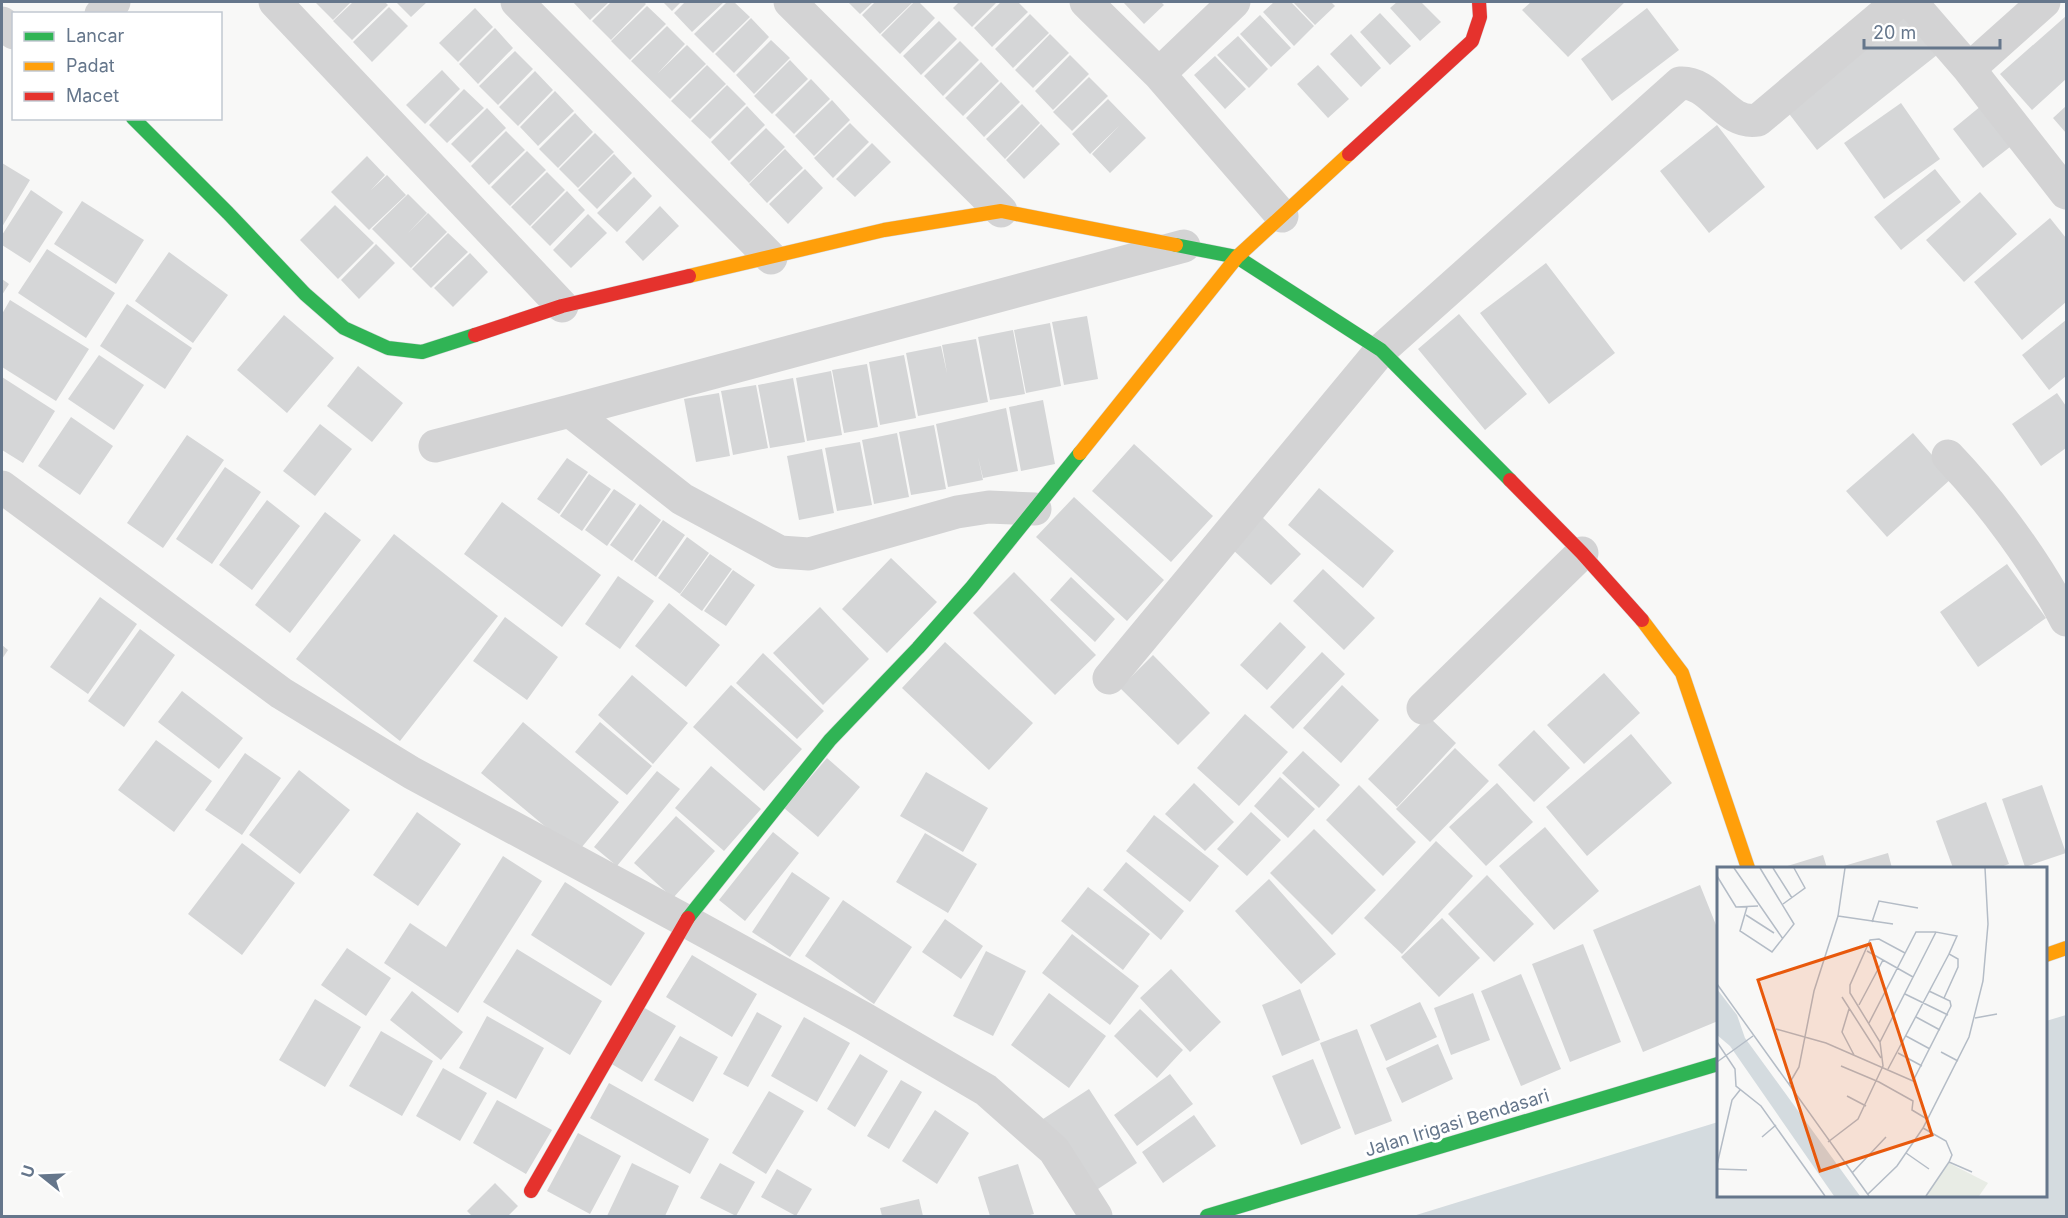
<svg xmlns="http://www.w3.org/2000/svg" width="2068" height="1218" font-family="Inter,sans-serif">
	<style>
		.water { fill: #d4dbdf }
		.building { fill: #d5d6d7 }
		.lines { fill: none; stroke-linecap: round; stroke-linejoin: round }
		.fast-casing { stroke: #d4d6d8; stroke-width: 15 }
		.slow-casing { stroke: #d4d6d8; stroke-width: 15 }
		.jam-casing { stroke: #d4d6d8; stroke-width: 15 }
		.street { stroke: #d3d3d4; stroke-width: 33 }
		.fast { stroke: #30b455; stroke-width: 14 }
		.slow { stroke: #ff9f0a; stroke-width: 14 }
		.jam { stroke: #e5322d; stroke-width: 14 }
		.labels { text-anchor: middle; stroke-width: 6; stroke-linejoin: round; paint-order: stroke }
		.street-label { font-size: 18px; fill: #65768b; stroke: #fff }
		.inset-road { fill: none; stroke: #b4bcc6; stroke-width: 1.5 }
		.view { fill: #e8590c; fill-opacity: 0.15; stroke: #e8590c; stroke-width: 3 }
		.inset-edge { fill: none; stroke: #65768b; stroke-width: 3 }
	</style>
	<rect width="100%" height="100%" fill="#f8f8f7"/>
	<path class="water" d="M2066,1015V1216H1413L1718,1122V1196H2046V1021Z"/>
	<path class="building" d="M315,2H351L333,20Z
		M353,2H385L388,5L352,40L333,21Z
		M396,2H427L411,17Z
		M573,2H609L590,20Z
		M611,2H644L646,4L611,40L592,21Z
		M663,2H681L672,11Z
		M685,2H724L692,32L674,13Z
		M727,2H734L750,17L713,53L694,34Z
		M848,2H873L860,14Z
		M875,2H913L880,34L862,15Z
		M914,2H919L935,18L900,54L881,35Z
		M959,2H997L972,27L953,8Z
		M1001,2H1018L1028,12L992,47L974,28Z
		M1123,2H1161L1164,5L1144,24Z
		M1274,2H1291L1314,26L1294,46L1263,12Z
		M1293,2H1331L1335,6L1315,25Z
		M1397,2H1421L1441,22L1420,41L1390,8Z
		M1531,2H1625L1568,57L1522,10Z
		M647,6L666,24L630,60L611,41Z
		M389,7L408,26L372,62L353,42Z
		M475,8L493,27L458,62L439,43Z
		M1647,8L1679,50L1612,101L1581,59Z
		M1900,8L1937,55L1817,150L1780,102Z
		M1380,13L1411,46L1390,65L1360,32Z
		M1030,14L1049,33L1013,68L995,49Z
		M1260,15L1291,48L1271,67L1240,34Z
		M2066,16V79L2032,110L2000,74Z
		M751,18L769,37L734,73L715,54Z
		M939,21L957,39L921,75L903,56Z
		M667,26L685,44L658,73L687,45L706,64L670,99L631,61Z
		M495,28L513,48L478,84L459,64Z
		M1050,34L1069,53L1033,88L1015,70Z
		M1351,34L1381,68L1361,87L1330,54Z
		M1238,36L1268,69L1249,88L1217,55Z
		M771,40L790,58L754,94L736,75Z
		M960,41L979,60L943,96L924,76Z
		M515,51L533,69L498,105L479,86Z
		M1070,55L1089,74L1053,110L1035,91Z
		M1215,56L1246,89L1225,109L1194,75Z
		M790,60L808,79L772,114L754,96Z
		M981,62L999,81L963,116L945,98Z
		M707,65L726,84L690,119L671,101Z
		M1318,65L1349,99L1328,118L1297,84Z
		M442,70L460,89L425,124L406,105Z
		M535,71L553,90L518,126L499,107Z
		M1089,77L1108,96L1072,131L1053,112Z
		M811,79L830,99L794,134L775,115Z
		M1001,82L1020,102L984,137L966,118Z
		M727,85L746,104L710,139L691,121Z
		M464,89L484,108L447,143L429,125Z
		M555,91L574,111L538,146L520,127Z
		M1108,99L1146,138L1110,173L1092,154L1119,126L1090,154L1072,134Z
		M832,100L850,120L814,156L795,136Z
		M1987,101L2019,140L1983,168L1953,129Z
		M1901,103L1940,159L1884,199L1844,143Z
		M1022,104L1040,123L1005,159L986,139Z
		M747,106L765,125L729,161L711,142Z
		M2066,106V133L2053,118Z
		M487,108L506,128L470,163L451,144Z
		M575,113L593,132L558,168L539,149Z
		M850,123L869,142L833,178L814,158Z
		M1041,124L1060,144L1024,179L1006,160Z
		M1717,125L1765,187L1709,233L1660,171Z
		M766,128L785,147L749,183L730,163Z
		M506,131L525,150L489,185L471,166Z
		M595,133L614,152L578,188L559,169Z
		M872,143L891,162L855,197L836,179Z
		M785,149L803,168L767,203L749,184Z
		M527,151L546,170L510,206L491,187Z
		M614,154L632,173L597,209L578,190Z
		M367,156L385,175L371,190L387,175L406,195L369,230L331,192Z
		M2,163L30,180L2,227Z
		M805,169L823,188L788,224L769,204Z
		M1935,169L1961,202L1901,250L1874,217Z
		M547,172L565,190L530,226L511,207Z
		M634,177L652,196L617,232L597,213Z
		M31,190L63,212L30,263L2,245V235Z
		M567,191L585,210L550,246L531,227Z
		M1980,192L2017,234L1964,282L1926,240Z
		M408,194L427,213L408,233L428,213L447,232L411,268L372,229Z
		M82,201L144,240L116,284L54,244Z
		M335,205L374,243L338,279L300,240Z
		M660,206L679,226L643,261L625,242Z
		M588,214L607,233L571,268L553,250Z
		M2050,218L2066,238V302L2022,340L1974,282Z
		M448,233L468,252L431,288L412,269Z
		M376,244L395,263L359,299L341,280Z
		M47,249L115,293L86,338L18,293Z
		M169,252L228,295L193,343L135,301Z
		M470,253L488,272L453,307L434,288Z
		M1546,263L1615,353L1549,404L1480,313Z
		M2,279L9,284L2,295Z
		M10,300L89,349L56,401L2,367V314Z
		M127,304L192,348L165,389L100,346Z
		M1459,314L1527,394L1485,430L1418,349Z
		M284,315L334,358L287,413L237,370Z
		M1087,316L1098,379L1064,385L1052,322Z
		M2066,320V376L2049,390L2022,355Z
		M1050,323L1061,386L1026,393L1014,330Z
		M1013,330L1025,394L990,400L978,337Z
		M976,339L988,402L918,416L906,353L941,346L947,373L942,345Z
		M99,355L144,385L114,430L68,399Z
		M904,355L916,418L880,425L869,362Z
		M867,364L878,427L844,433L832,370Z
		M358,366L403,403L372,442L327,406Z
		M831,371L842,435L807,441L796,378Z
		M2,377L55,411L23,463L2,450Z
		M793,378L805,442L770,448L758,385Z
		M756,385L768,448L733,455L721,391Z
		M719,393L730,456L696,462L684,399Z
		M2057,393L2066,406V448L2041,466L2012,424Z
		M1043,400L1055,464L1021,471L1009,407Z
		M1006,408L1018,471L983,478L978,457L983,480L948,487L936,424Z
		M71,417L113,446L80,495L38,466Z
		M320,424L352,449L315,496L283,471Z
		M934,425L946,489L911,495L899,432Z
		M897,433L909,497L874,504L862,440Z
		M1913,433L1952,478L1887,537L1846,491Z
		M187,435L224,460L163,548L127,523Z
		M860,442L872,505L837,511L825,448Z
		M1134,444L1213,516L1171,562L1092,491Z
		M822,449L834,513L799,520L787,456Z
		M567,458L588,472L559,514L537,499Z
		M225,467L261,492L212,564L176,539Z
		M589,474L611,489L582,531L560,516Z
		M1319,488L1394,551L1363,588L1288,525Z
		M614,489L636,504L607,546L585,530Z
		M1074,497L1164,580L1127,621L1036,537Z
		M267,500L300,526L252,590L219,565Z
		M502,502L601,575L562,627L464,554Z
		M640,504L661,520L632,561L610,545Z
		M325,512L361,540L290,633L255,605Z
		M1262,517L1301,554L1271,585L1232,549Z
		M663,520L685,535L656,577L634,561Z
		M394,534L498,616L400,741L296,659Z
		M687,537L709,553L680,594L658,578Z
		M710,554L732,569L702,611L680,595Z
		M891,558L937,602L887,653L842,609Z
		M2007,564L2046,618L1978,667L1940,612Z
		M1323,569L1375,618L1344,650L1293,601Z
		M733,570L755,585L726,626L704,611Z
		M1014,572L1096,655L1055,695L973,613Z
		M618,576L654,601L620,649L585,624Z
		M1071,577L1115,619L1095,642L1050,600Z
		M100,597L137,624L88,694L50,667Z
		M669,603L720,645L686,687L635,646Z
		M820,607L869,659L823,705L773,653Z
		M505,617L558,657L527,700L473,661Z
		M1280,622L1306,647L1267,690L1240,665Z
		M140,629L175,655L124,727L88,701Z
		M945,642L1033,723L989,770L902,688Z
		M2,645L8,650L2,659Z
		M1322,652L1345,674L1293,729L1270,707Z
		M763,653L824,711L797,739L736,683Z
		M1153,655L1210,713L1178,745L1120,688Z
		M1604,673L1640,713L1584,764L1547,725Z
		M632,675L688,723L653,764L598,715Z
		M731,685L802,749L764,791L693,727Z
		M1342,685L1379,720L1341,763L1303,728Z
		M182,691L243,738L219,769L158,722Z
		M1245,714L1288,752L1239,806L1197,768Z
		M1428,716L1456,743L1397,807L1368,779Z
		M523,722L619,802L577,853L481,773Z
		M600,722L652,766L627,795L575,752Z
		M1534,730L1570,768L1534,802L1498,765Z
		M1631,734L1672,783L1587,856L1546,807Z
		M156,740L212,781L174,832L118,790Z
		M1455,748L1489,781L1430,842L1396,809Z
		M1303,751L1340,785L1319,808L1282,773Z
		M245,753L281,778L242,835L205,810Z
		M827,758L860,787L818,837L784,808Z
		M711,766L761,809L724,851L675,808Z
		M299,770L350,810L300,874L249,835Z
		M657,771L680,789L617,866L594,847Z
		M926,772L988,808L963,852L900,816Z
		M1280,777L1315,809L1288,838L1254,806Z
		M1194,783L1234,822L1205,851L1165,814Z
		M1497,783L1533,822L1486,866L1449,827Z
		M1359,785L1416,842L1383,876L1326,820Z
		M2042,785L2066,853L2025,867L2002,799Z
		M1986,802L2009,864L1998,868H1953L1936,821Z
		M417,812L461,844L418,906L373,875Z
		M1251,812L1281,840L1247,876L1217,849Z
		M1154,815L1219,866L1190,902L1126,851Z
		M676,816L715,851L673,898L634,863Z
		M1545,827L1599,891L1554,930L1499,866Z
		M1314,829L1376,890L1332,935L1270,873Z
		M773,832L799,853L745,921L719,900Z
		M925,833L977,864L948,913L896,882Z
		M1436,841L1473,876L1402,954L1364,918Z
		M242,843L295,883L242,955L188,914Z
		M1888,853L1892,868H1837Z
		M1823,855L1827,868H1781Z
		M503,856L542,881L458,1013L384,963L410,923L446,947Z
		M1126,862L1184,911L1161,940L1103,890Z
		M792,872L830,898L790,957L752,932Z
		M1487,875L1534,924L1494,962L1448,914Z
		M1269,879L1336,954L1301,984L1235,911Z
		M565,882L645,933L611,986L531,935Z
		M1700,885L1718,930V1021L1643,1052L1593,930Z
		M1088,887L1150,934L1123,970L1061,921Z
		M843,900L912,947L874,1004L805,956Z
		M1442,918L1480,958L1439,997L1401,957Z
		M945,919L983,946L961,979L922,952Z
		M1072,934L1139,986L1110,1025L1042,973Z
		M1583,944L1621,1042L1570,1062L1532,964Z
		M347,948L391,978L366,1016L321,985Z
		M517,949L602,1001L570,1055L483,1002Z
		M986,951L1026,971L993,1036L953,1016Z
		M692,955L757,994L732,1037L666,997Z
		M1171,969L1221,1022L1190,1052L1140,998Z
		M1521,974L1561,1069L1521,1086L1481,991Z
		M1300,989L1320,1040L1282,1056L1262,1005Z
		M412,991L463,1032L441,1060L390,1020Z
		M1049,993L1106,1036L1069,1088L1011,1045Z
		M1473,993L1490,1040L1451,1055L1434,1008Z
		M315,999L361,1027L325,1087L279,1060Z
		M1420,1002L1437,1037L1386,1061L1370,1025Z
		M643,1007L676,1026L642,1082L610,1063Z
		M1140,1009L1183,1050L1157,1078L1114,1036Z
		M757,1012L782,1026L748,1087L723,1074Z
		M487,1016L544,1048L516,1099L459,1068Z
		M804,1017L850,1043L817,1102L771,1076Z
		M1357,1029L1392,1121L1355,1135L1320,1043Z
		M381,1031L433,1061L402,1116L349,1086Z
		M680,1036L718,1057L693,1102L654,1080Z
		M1438,1044L1453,1079L1402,1103L1386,1068Z
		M860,1054L888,1071L855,1127L827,1109Z
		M1313,1059L1341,1128L1301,1145L1272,1076Z
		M443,1068L487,1093L460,1141L416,1116Z
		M1170,1074L1193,1104L1137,1146L1114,1115Z
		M901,1080L922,1092L889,1149L867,1136Z
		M609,1083L709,1139L690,1174L590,1118Z
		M1089,1089L1137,1163L1089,1195L1040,1121Z
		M769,1091L804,1111L766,1174L732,1153Z
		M497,1100L552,1130L526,1174L473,1143Z
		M935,1110L969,1133L937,1184L902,1161Z
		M1194,1115L1216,1146L1163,1183L1142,1152Z
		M578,1133L621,1156L590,1214L547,1191Z
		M632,1163L679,1186L665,1216H607Z
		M720,1163L755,1182L736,1216L700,1198Z
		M1018,1164L1034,1214L1026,1216H990L978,1177Z
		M777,1169L812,1189L796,1216L761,1197Z
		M495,1183L518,1206L508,1216H472L467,1211Z
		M919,1199L923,1216H882L880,1208Z"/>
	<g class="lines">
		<g class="fast-casing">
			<path id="fast" d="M133,118L228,213L305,294L344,328L388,348L422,352L475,335
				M1176,245L1237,257L1381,350L1510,480
				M688,918L830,740L918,648L972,587L1080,453
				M1207,1216L1718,1064"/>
		</g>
		<g class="slow-casing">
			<path id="slow" d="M689,276L884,230L1001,211L1176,245
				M1080,453L1237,257L1349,154
				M1642,620L1682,673L1748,868
				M2046,955L2066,948"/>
		</g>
		<g class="jam-casing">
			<path id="jam" d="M1349,154L1472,41L1480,17L1479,2
				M475,335L562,306L689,276
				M1510,480L1582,553L1642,620
				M531,1191L688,918"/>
		</g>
		<path class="street" d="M275,2L562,306
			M517,2L771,258
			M790,2L1001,211
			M1086,2L1159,74L1282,216
			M1911,2L1969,69L2066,193
			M101,14L114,2
			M2,23L14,33
			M1969,69L2044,2
			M1159,74L1234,2
			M570,411L682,499L780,552L809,554L957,512L989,507L1035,509
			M435,446L570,411L1184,246
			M1948,456C1992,502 2037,563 2066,620
			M2,487L281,693L412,773L686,921L863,1018L986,1090L1054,1150L1096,1216
			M1109,678L1381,350L1680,83C1712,81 1725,126 1758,120L1898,2
			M1423,708L1582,553"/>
		<use href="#fast" class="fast"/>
		<use href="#slow" class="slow"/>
		<use href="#jam" class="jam"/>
	</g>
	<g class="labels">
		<g class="street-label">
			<text transform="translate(1457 1123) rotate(-17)" y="6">Jalan Irigasi Bendasari</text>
		</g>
	</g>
	<g transform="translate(1717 867)">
		<rect width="330" height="330" fill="#f8f8f7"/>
		<path d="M232,296L271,316L262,329H208Z" fill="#e8ece5"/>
		<path d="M0,122L20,148L28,171L143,329H117L13,179L0,168Z" fill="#d4dbdf"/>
		<path class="inset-road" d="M17,1L66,72M56,1L75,31M0,9L19,40L41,39M66,37L88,21L77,1M30,40L23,64L55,85L77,57L43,1M29,48L57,66M121,49L176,57M155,55L162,34L201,41M150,84L196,110M0,117L152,329M188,127L231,148M125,130L164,191M142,138L166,93M132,142L125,165L137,188M199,150L223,163M258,151L280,147M152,156L199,65H219M59,162L109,176L196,214L234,139L233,134L212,124M189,169L213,182M0,175L18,202L19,219L44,239L108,329M163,175L219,65L240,69L232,87L241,92V100L227,131M224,185L241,194M181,186L205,199M0,195L36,169M124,199L162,215L196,234L195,243L210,252M171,202L232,87M72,217L82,200L97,124L121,49L128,1M130,229L149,239M206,261L229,274L235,288L232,295M45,270L59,258M111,275L141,252L166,199L163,175L133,126V118L153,73L162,72L188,86M189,286L212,302M0,298L15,233L23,223M0,302L30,303M135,306L169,270M151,327L180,299L206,261L252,170L266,114L271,57L268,1M209,329L232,295L255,305"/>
		<path class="view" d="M153,77L215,268L103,304L41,113Z"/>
		<rect width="330" height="330" class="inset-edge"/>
	</g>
	<rect width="2068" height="1218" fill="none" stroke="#65768b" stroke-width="6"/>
	<rect x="12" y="12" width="210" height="108" fill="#ffffff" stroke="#c1c8d1" stroke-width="1.5"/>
	<rect x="24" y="32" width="30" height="9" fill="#30b455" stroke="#c1c8d1" stroke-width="1.5"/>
	<text x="66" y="42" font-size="18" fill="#65768b">Lancar</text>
	<rect x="24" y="62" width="30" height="9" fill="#ff9f0a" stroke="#c1c8d1" stroke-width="1.5"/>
	<text x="66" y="72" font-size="18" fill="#65768b">Padat</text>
	<rect x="24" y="92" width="30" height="9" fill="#e5322d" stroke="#c1c8d1" stroke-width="1.5"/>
	<text x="66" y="102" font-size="18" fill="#65768b">Macet</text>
	<g transform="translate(42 1176) rotate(288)" stroke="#ffffff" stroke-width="4.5" paint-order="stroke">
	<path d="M0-4.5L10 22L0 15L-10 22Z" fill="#65768b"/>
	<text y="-9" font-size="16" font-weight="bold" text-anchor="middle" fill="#65768b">U</text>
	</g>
	<path d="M1864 39v9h136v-9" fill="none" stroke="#65768b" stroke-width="3"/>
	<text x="1873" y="39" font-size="18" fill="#65768b" stroke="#ffffff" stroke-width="4.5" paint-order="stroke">20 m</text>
</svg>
